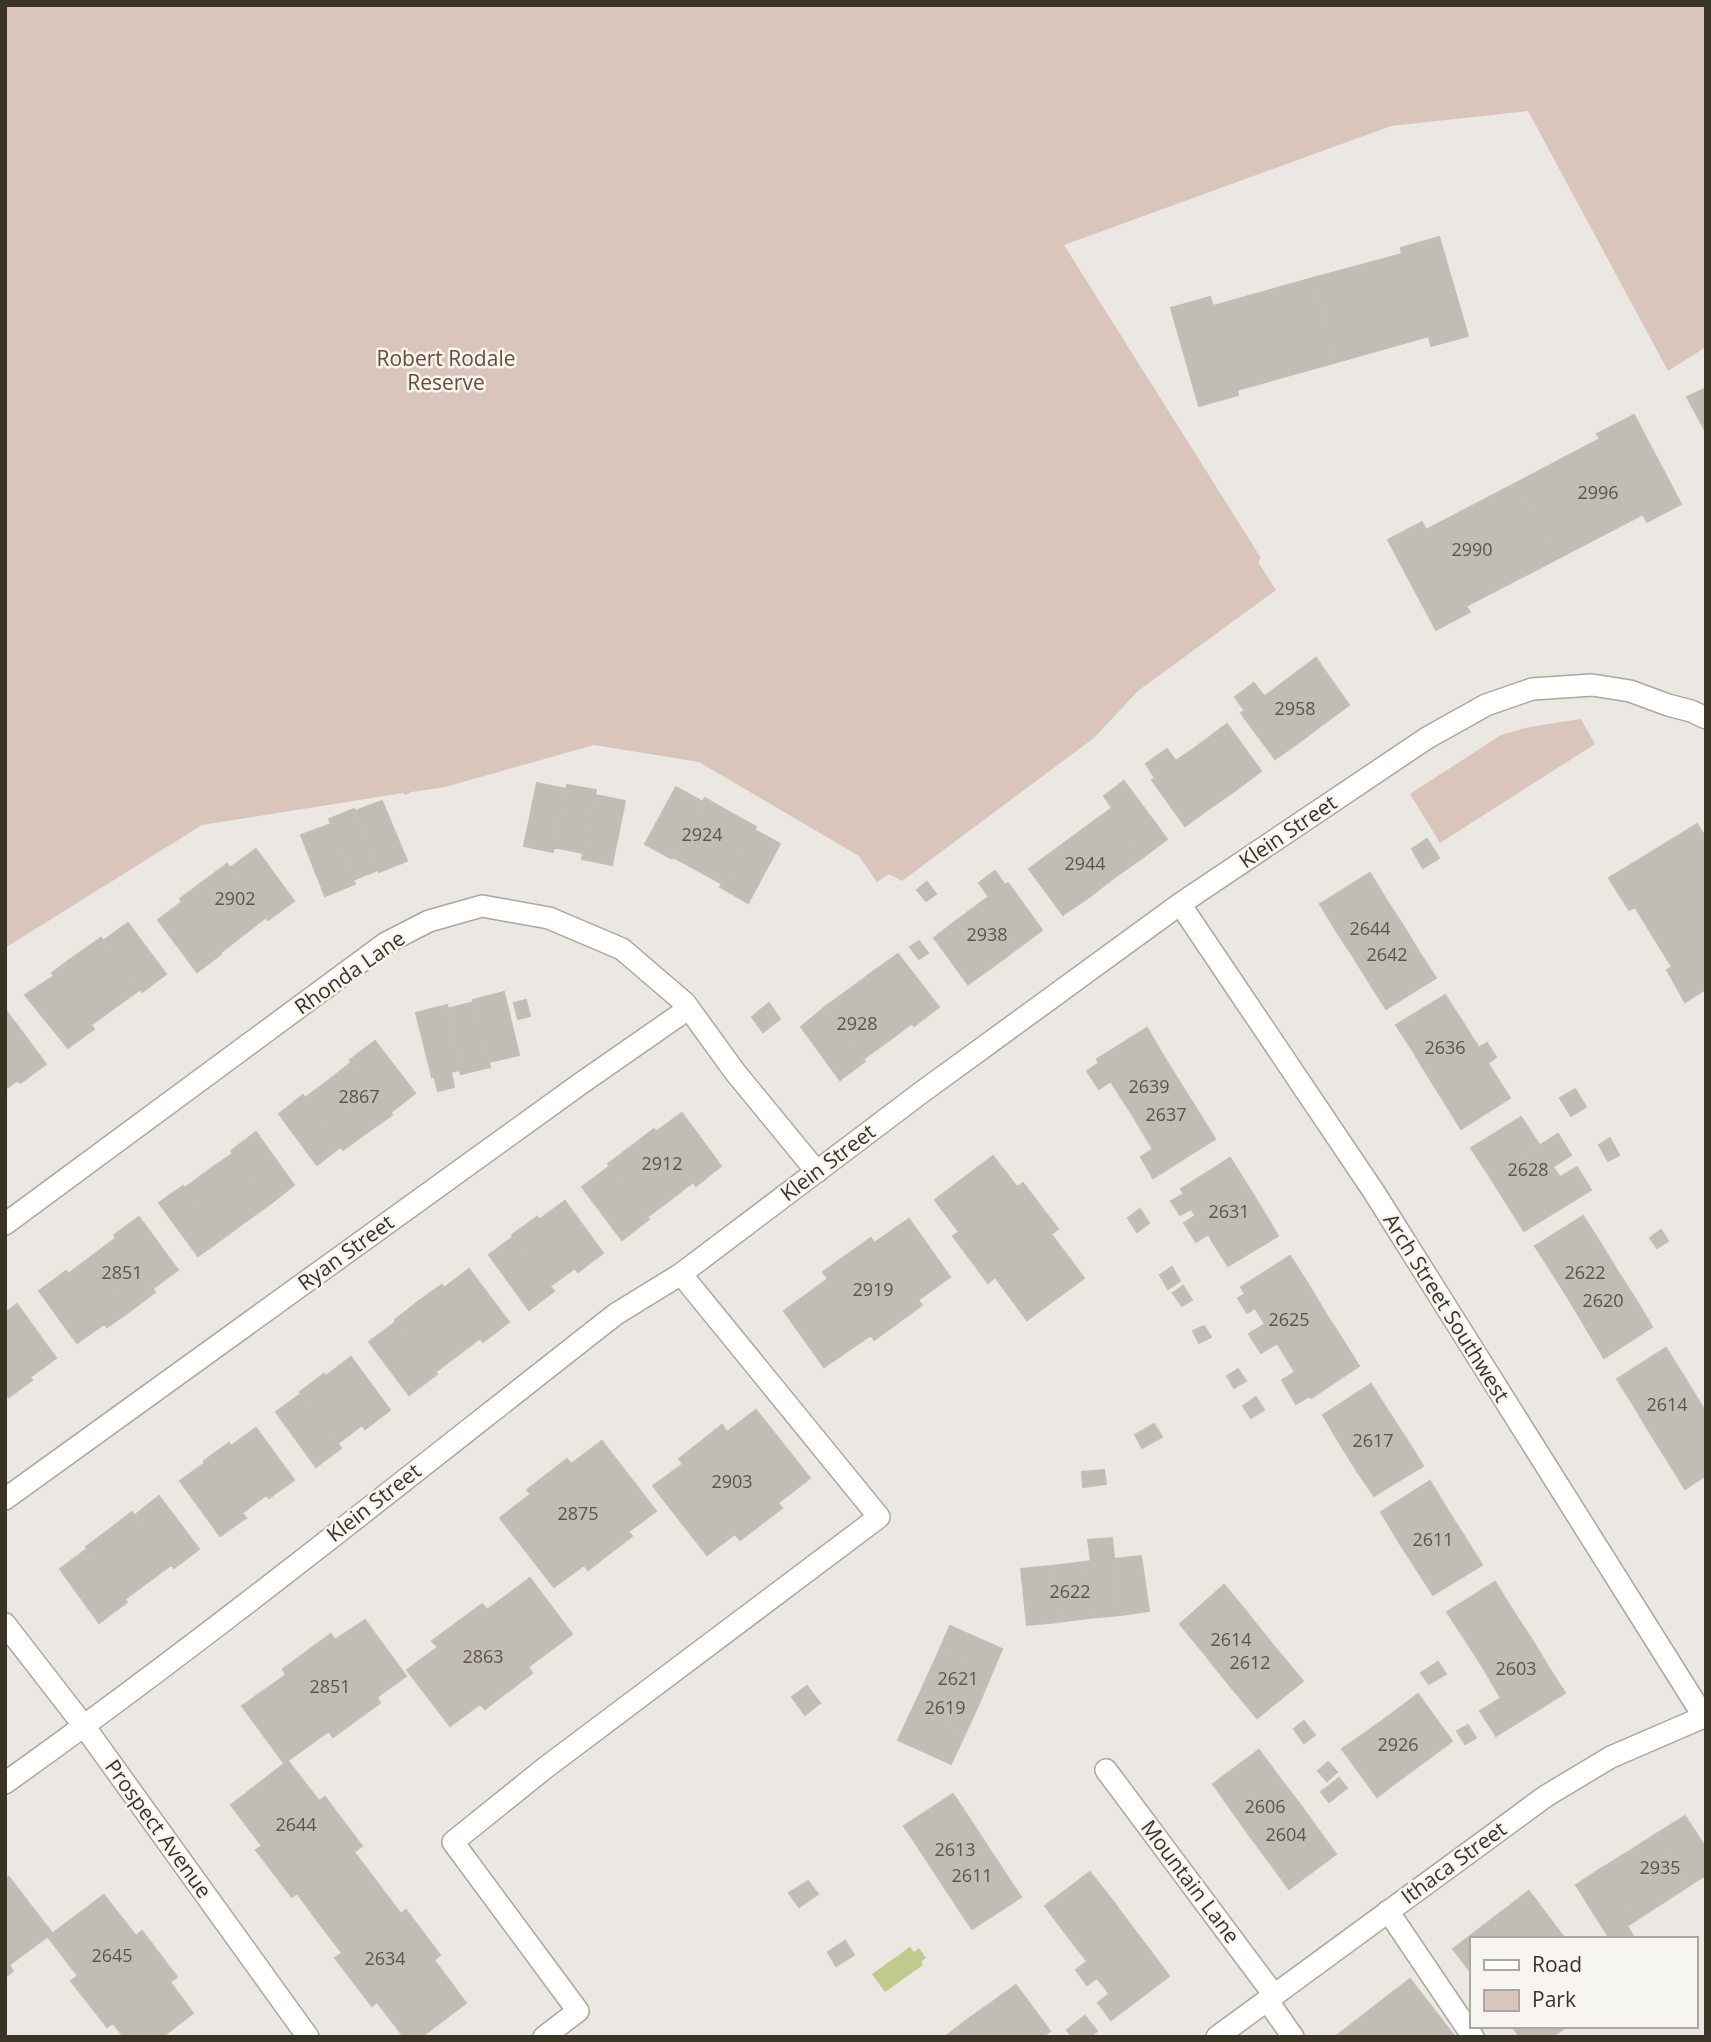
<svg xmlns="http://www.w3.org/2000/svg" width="1711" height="2042" font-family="'Open Sans',sans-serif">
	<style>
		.green { fill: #dac5bd }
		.water { fill: #c0ca8f }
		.building { fill: #c2bdb4; stroke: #c3beb5; stroke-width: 2 }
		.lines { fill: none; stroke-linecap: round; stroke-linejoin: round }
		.minor-casing { stroke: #aba79e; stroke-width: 24 }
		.minor { stroke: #fff; stroke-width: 21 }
		.labels { text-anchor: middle; stroke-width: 5; stroke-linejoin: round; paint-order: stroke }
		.number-label { font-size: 18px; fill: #5c5648 }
		.park-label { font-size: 21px; fill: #6d4a32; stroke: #f7f5f2 }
		.street-label { font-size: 21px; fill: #3a3424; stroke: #f7f5f2 }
	</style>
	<rect width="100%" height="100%" fill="#ebe7e2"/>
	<path class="green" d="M5,5H1706V347L1668,371L1528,111L1391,126L1064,245L1261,558L1258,562L1276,590L1138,691L1094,738L902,881L889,874L877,882L859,856L699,762L594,745L445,787L412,792L405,795L403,793L202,825L5,948Z
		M1581,719L1595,744L1440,843L1410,794L1501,735L1529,727Z"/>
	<path class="water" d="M910,1947L914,1952L919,1948L926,1958L921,1962L923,1965L885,1992L872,1974Z"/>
	<path class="building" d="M1439,237L1468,336L1431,346L1429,336L1337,362L1313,278L1402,254L1401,248Z
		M1313,278L1337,362L1237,390L1238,395L1199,406L1171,308L1210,297L1213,306Z
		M1706,388V432L1687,397Z
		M1634,415L1681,504L1647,522L1643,514L1555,560L1516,483L1600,439L1597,434Z
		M1516,483L1555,560L1466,606L1470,612L1436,630L1388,540L1422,522L1426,530Z
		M1316,658L1349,705L1323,724L1289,678Z
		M1289,678L1323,724L1302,740L1268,694Z
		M1254,683L1264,696L1268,694L1302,740L1275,759L1241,713L1245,711L1235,697Z
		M1227,724L1261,771L1233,792L1199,745Z
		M1199,745L1233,792L1210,808L1176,761Z
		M1167,749L1210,808L1185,826L1152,780L1155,778L1146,764Z
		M1124,781L1167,839L1142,858L1108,811L1112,808L1104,796Z
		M537,783L566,789L553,852L524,846Z
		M567,785L596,790L583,853L554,847Z
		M676,787L703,802L672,859L645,844Z
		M595,795L625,801L612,865L582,859Z
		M705,798L731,813L699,871L673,857Z
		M382,801L407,861L379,872L355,811Z
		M354,809L378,870L353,880L329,819Z
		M1108,811L1142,858L1115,877L1082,830Z
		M731,813L756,827L722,888L720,887L722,884L699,871Z
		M331,824L355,884L325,896L301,835Z
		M1697,824L1706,838V989L1685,1002L1667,970L1672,967L1635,907L1629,910L1609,878Z
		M755,830L780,844L748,903L722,888Z
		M1082,830L1115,877L1089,897L1055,850Z
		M1427,839L1439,858L1423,868L1412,849Z
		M256,849L294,901L268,920L230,868Z
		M1055,850L1089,897L1063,915L1029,869Z
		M227,864L266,917L243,935L204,881Z
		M995,871L1005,885L1008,883L1042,930L1018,948L983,901L989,897L979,883Z
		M1370,873L1387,901L1337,932L1320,904Z
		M204,881L243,935L220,953L180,899Z
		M927,882L936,894L926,901L917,890Z
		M983,901L1018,948L991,968L956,921Z
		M1387,901L1404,927L1354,958L1337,932Z
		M182,902L221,954L197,972L158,920Z
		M956,921L991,968L968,984L934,938Z
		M128,923L166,974L142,992L103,941Z
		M1404,927L1419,952L1369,982L1354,958Z
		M101,938L139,990L114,1008L75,956Z
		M919,941L928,953L919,959L910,947Z
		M1419,952L1436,978L1386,1009L1369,982Z
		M898,954L939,1007L914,1026L874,971Z
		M75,956L114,1008L91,1025L52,973Z
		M874,971L912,1023L888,1041L850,989Z
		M54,976L94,1029L68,1048L25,995Z
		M850,989L888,1041L863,1059L825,1007Z
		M504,992L519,1055L489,1062L473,1000Z
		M1445,995L1462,1021L1413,1051L1396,1025Z
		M526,1000L530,1016L518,1019L514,1003Z
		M474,1002L490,1067L461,1074L447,1009Z
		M769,1003L780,1019L763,1032L752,1017Z
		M447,1005L460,1070L451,1072L454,1087L438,1091L434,1076L432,1077L416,1013Z
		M825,1007L865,1061L840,1080L801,1027Z
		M7,1012L46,1064L20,1083L5,1062V1013Z
		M1462,1021L1477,1045L1428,1076L1413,1051Z
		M1147,1028L1164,1057L1115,1088L1111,1081L1099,1089L1087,1071L1099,1063L1097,1059Z
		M375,1041L415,1093L390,1113L350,1060Z
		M1487,1043L1496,1057L1488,1063L1494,1073L1445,1103L1428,1076L1477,1045L1478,1048Z
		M1164,1057L1182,1086L1133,1116L1115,1088Z
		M5,1062L18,1080L5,1089Z
		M352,1062L392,1115L366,1133L328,1081Z
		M1494,1073L1510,1098L1461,1129L1445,1103Z
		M328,1081L366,1133L343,1150L305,1098Z
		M1182,1086L1199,1113L1150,1144L1133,1116Z
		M1575,1089L1586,1107L1571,1116L1560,1098Z
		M303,1095L340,1147L317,1165L279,1114Z
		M682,1113L721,1166L696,1186L656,1132Z
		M1199,1113L1215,1139L1153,1178L1141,1157L1153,1149L1150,1144Z
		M1521,1117L1540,1146L1490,1177L1471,1148Z
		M654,1129L693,1182L671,1199L632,1146Z
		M256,1132L294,1185L270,1204L231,1151Z
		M1558,1134L1571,1155L1553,1167L1557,1173L1507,1204L1490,1177Z
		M1610,1138L1619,1155L1608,1161L1599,1145Z
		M632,1146L671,1199L647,1217L608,1164Z
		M232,1154L270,1204L246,1221L209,1170Z
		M993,1156L1017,1187L1023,1183L1058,1229L1051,1234L1084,1278L1027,1320L995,1277L988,1283L953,1236L959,1232L935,1200Z
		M1230,1158L1246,1183L1196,1216L1191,1209L1180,1215L1171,1201L1184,1194L1181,1189Z
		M609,1167L649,1219L622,1240L582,1187Z
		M1577,1167L1591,1190L1524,1231L1507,1204L1557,1173L1560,1177Z
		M209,1170L246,1221L222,1239L185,1188Z
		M1246,1183L1262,1209L1212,1241L1209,1234L1196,1242L1184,1223Z
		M183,1186L222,1239L198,1256L159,1203Z
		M565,1201L603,1253L578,1272L539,1220Z
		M1140,1209L1149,1223L1137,1232L1128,1218Z
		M1262,1209L1278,1236L1228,1266L1212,1241Z
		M1583,1216L1601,1244L1553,1274L1535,1246Z
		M139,1217L178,1270L152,1289L114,1235Z
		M537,1217L575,1268L550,1286L512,1235Z
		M909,1219L950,1277L918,1300L922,1305L874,1340L871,1335L824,1367L784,1311L828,1279L823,1272L871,1238L874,1243Z
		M1661,1230L1668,1241L1657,1248L1650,1238Z
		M513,1237L554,1291L529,1310L489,1255Z
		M116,1238L155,1292L130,1311L91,1257Z
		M1601,1244L1618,1272L1570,1301L1553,1274Z
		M1290,1256L1308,1284L1260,1316L1255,1308L1247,1313L1238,1298L1245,1294L1241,1287Z
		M91,1257L130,1311L107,1327L68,1274Z
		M1172,1267L1180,1281L1168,1289L1160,1275Z
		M469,1269L509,1322L483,1342L444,1288Z
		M66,1271L104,1324L77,1343L39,1291Z
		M1618,1272L1636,1300L1586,1328L1570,1301Z
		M1308,1284L1326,1314L1261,1353L1249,1334L1265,1324L1260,1316Z
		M442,1285L480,1338L459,1354L419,1301Z
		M1183,1286L1192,1300L1182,1306L1173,1293Z
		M1636,1300L1652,1327L1604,1358L1586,1328Z
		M419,1301L459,1354L435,1372L395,1320Z
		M17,1304L56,1358L30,1377L5,1343V1313Z
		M1326,1314L1344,1342L1295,1372L1277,1343Z
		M396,1322L437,1374L409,1395L369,1342Z
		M1204,1326L1211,1337L1199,1343L1193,1331Z
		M1344,1342L1359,1366L1311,1398L1310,1396L1296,1404L1282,1380Z
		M5,1343L32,1380L9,1397L5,1392Z
		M1666,1348L1683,1375L1634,1406L1617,1379Z
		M351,1357L390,1410L365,1429L326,1376Z
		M1238,1369L1246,1381L1234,1388L1227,1376Z
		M324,1374L362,1425L338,1443L300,1392Z
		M1683,1375L1700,1403L1652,1436L1634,1406Z
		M1371,1384L1388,1411L1339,1442L1323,1415Z
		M301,1394L341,1448L316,1467L276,1412Z
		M1256,1397L1264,1410L1251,1418L1243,1406Z
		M1700,1403L1706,1413V1440L1669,1463L1652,1436Z
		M756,1410L810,1478L778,1503L782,1508L740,1540L735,1534L707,1555L653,1486L683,1464L679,1459L722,1425L727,1432Z
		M1388,1411L1407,1440L1357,1471L1339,1442Z
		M1154,1424L1162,1437L1142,1448L1135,1435Z
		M256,1428L294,1480L269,1498L231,1446Z
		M1407,1440L1423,1466L1374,1496L1357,1471Z
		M1706,1440V1475L1685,1489L1669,1463Z
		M602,1441L656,1511L628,1532L632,1536L588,1570L584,1565L554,1587L500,1518L531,1494L527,1490L567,1459L571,1464Z
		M229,1443L266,1495L242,1513L204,1461Z
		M205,1463L246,1518L220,1536L180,1481Z
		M1104,1470L1106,1484L1083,1487L1082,1472Z
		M1430,1481L1448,1511L1399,1542L1381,1512Z
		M159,1496L199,1549L174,1568L134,1516Z
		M1448,1511L1466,1539L1417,1570L1399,1542Z
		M132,1512L171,1565L149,1581L110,1529Z
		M110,1529L149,1581L125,1599L86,1547Z
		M1112,1538L1120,1615L1089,1618L1084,1562L1091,1561L1088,1540Z
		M1466,1539L1482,1565L1433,1595L1417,1570Z
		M87,1549L127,1602L99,1623L60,1569Z
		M1141,1556L1149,1611L1120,1615L1115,1559Z
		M1084,1562L1089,1618L1058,1622L1051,1566Z
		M1051,1566L1058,1622L1027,1625L1021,1569Z
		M530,1578L572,1634L528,1667L532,1673L485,1709L480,1704L450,1726L407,1670L438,1647L432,1641L482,1604L487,1610Z
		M1495,1582L1513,1611L1466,1641L1447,1612Z
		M1224,1585L1245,1610L1199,1647L1180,1624Z
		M1245,1610L1264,1634L1218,1671L1199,1647Z
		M1513,1611L1532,1640L1484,1669L1466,1641Z
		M365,1620L406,1676L377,1697L380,1703L333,1737L329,1731L284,1763L242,1706L286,1675L283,1669L331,1634L335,1640Z
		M950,1626L1002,1649L991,1675L939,1651Z
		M1264,1634L1282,1656L1236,1693L1218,1671Z
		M1532,1640L1549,1668L1501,1698L1484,1669Z
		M939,1651L991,1675L978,1706L925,1682Z
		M1282,1656L1303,1681L1257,1718L1236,1693Z
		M1438,1662L1446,1674L1429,1684L1421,1673Z
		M1549,1668L1565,1693L1496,1736L1480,1711Z
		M925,1682L978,1706L965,1734L912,1710Z
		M807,1686L820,1703L805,1715L792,1697Z
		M1418,1694L1452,1741L1428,1759L1393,1713Z
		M912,1710L965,1734L951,1764L898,1740Z
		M1393,1713L1428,1759L1402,1778L1368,1731Z
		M1304,1721L1315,1735L1304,1743L1294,1729Z
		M1468,1725L1476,1738L1465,1744L1457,1731Z
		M1368,1731L1402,1778L1377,1797L1342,1749Z
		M1259,1750L1278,1776L1232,1811L1213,1784Z
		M288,1761L319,1801L325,1797L362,1846L354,1852L376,1881L320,1924L297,1893L292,1897L256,1850L262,1846L231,1805Z
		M1328,1762L1337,1772L1327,1781L1318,1771Z
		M1278,1776L1299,1803L1252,1839L1232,1811Z
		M1339,1778L1347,1788L1329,1802L1321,1792Z
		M953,1794L971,1821L922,1853L904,1826Z
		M1299,1803L1320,1832L1273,1867L1252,1839Z
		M1685,1816L1706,1848V1875L1690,1885L1656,1834Z
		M971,1821L988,1847L939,1879L922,1853Z
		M1320,1832L1336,1854L1289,1889L1273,1867Z
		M1656,1834L1690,1885L1664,1902L1631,1850Z
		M988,1847L1005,1873L956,1905L939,1879Z
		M1631,1850L1664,1902L1636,1920L1602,1868Z
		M1602,1868L1636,1920L1627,1926L1635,1939H1610L1576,1885Z
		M1090,1872L1112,1900L1066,1934L1045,1906Z
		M1005,1873L1021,1897L972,1929L956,1905Z
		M9,1877L52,1933L9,1965L13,1971L5,1977V1880Z
		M376,1881L401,1914L406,1910L440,1955L434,1960L466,2003L421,2037H404L377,2002L372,2006L335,1958L342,1953L320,1924Z
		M808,1881L818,1894L799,1907L789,1893Z
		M1529,1891L1565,1939H1471V1972L1453,1949Z
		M104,1895L136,1936L142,1931L177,1977L170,1982L193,2013L162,2037H124L113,2023L107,2027L71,1981L78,1976L48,1937Z
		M1112,1900L1132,1927L1087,1961L1066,1934Z
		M1132,1927L1152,1953L1106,1989L1097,1978L1087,1985L1076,1970Z
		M845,1941L854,1955L836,1966L828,1952Z
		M1152,1953L1169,1976L1111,2020L1098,2003L1109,1994L1106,1989Z
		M1410,1979L1455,2037H1335Z
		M1016,1985L1050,2031L1042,2037H1015L991,2003Z
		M991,2003L1015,2037H979L967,2020Z
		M1085,2016L1097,2031L1090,2037H1072L1067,2030Z
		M967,2020L979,2037H945Z
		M1512,2026H1567L1552,2037H1520Z"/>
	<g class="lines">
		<g class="minor-casing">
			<path id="minor" d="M1180,904L1374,1192L1704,1717
				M5,1224L386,943L429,921L482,906L549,918L622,949L685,1003L735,1072L817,1172
				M5,1499L580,1084L688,1009
				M5,1624L84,1726L308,2037
				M1106,1770L1274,1995
				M5,1783C214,1634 414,1472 616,1314L681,1274L922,1092L1180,904L1427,738L1486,705L1532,689L1592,685L1630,691L1668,705L1691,711L1706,718
				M1388,1911L1473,2037
				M1267,2000L1293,2037
				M544,2037L578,2011L453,1842L545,1768L879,1517L681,1274
				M1217,2037L1546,1796L1611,1757L1706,1716"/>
		</g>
		<use href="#minor" class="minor"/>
	</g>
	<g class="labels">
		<g class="number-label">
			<text x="1598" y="499">2996</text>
			<text x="1472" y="556">2990</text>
			<text x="1295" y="715">2958</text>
			<text x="702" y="841">2924</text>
			<text x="1085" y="870">2944</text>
			<text x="235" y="905">2902</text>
			<text x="1370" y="935">2644</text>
			<text x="987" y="941">2938</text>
			<text x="1387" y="961">2642</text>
			<text x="857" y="1030">2928</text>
			<text x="1445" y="1054">2636</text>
			<text x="1149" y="1093">2639</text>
			<text x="359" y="1103">2867</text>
			<text x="1166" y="1121">2637</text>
			<text x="662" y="1170">2912</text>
			<text x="1528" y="1176">2628</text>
			<text x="1229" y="1218">2631</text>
			<text x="122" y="1279">2851</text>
			<text x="1585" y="1279">2622</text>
			<text x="873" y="1296">2919</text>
			<text x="1603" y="1307">2620</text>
			<text x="1289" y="1326">2625</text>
			<text x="1667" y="1411">2614</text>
			<text x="1373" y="1447">2617</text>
			<text x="732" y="1488">2903</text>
			<text x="578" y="1520">2875</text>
			<text x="1433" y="1546">2611</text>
			<text x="1070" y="1598">2622</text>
			<text x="1231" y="1646">2614</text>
			<text x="483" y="1663">2863</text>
			<text x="1250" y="1669">2612</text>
			<text x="1516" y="1675">2603</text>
			<text x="958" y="1685">2621</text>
			<text x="330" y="1693">2851</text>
			<text x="945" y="1714">2619</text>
			<text x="1398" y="1751">2926</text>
			<text x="1265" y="1813">2606</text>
			<text x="296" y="1831">2644</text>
			<text x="1286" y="1841">2604</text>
			<text x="955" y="1856">2613</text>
			<text x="1660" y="1874">2935</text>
			<text x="972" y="1882">2611</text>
			<text x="112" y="1962">2645</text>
			<text x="385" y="1965">2634</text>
		</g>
		<g class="park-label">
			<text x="446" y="366">Robert Rodale<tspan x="446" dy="24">Reserve</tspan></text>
		</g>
		<g class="street-label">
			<text transform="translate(1288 832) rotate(-34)" y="7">Klein Street</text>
			<text transform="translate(350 973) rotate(-35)" y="7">Rhonda Lane</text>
			<text transform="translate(828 1163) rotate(-37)" y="7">Klein Street</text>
			<text transform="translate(346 1253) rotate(-36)" y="7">Ryan Street</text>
			<text transform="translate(1446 1308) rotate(58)" y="7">Arch Street Southwest</text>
			<text transform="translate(374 1503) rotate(-38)" y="7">Klein Street</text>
			<text transform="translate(158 1829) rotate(54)" y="7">Prospect Avenue</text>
			<text transform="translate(1454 1863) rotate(-36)" y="7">Ithaca Street</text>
			<text transform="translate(1190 1882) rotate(53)" y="7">Mountain Lane</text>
		</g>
	</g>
	<rect width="1711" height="2042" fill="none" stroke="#3a3424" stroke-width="14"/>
	<rect x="1470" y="1937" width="228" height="91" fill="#f7f5f2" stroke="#aba8a0" stroke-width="2"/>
	<rect x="1484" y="1960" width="35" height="10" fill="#ffffff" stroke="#aba8a0" stroke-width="2"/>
	<text x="1532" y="1972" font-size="21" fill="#3a3424">Road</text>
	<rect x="1484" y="1990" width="35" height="21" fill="#dac5bd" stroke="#aba8a0" stroke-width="2"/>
	<text x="1532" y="2007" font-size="21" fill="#3a3424">Park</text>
</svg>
